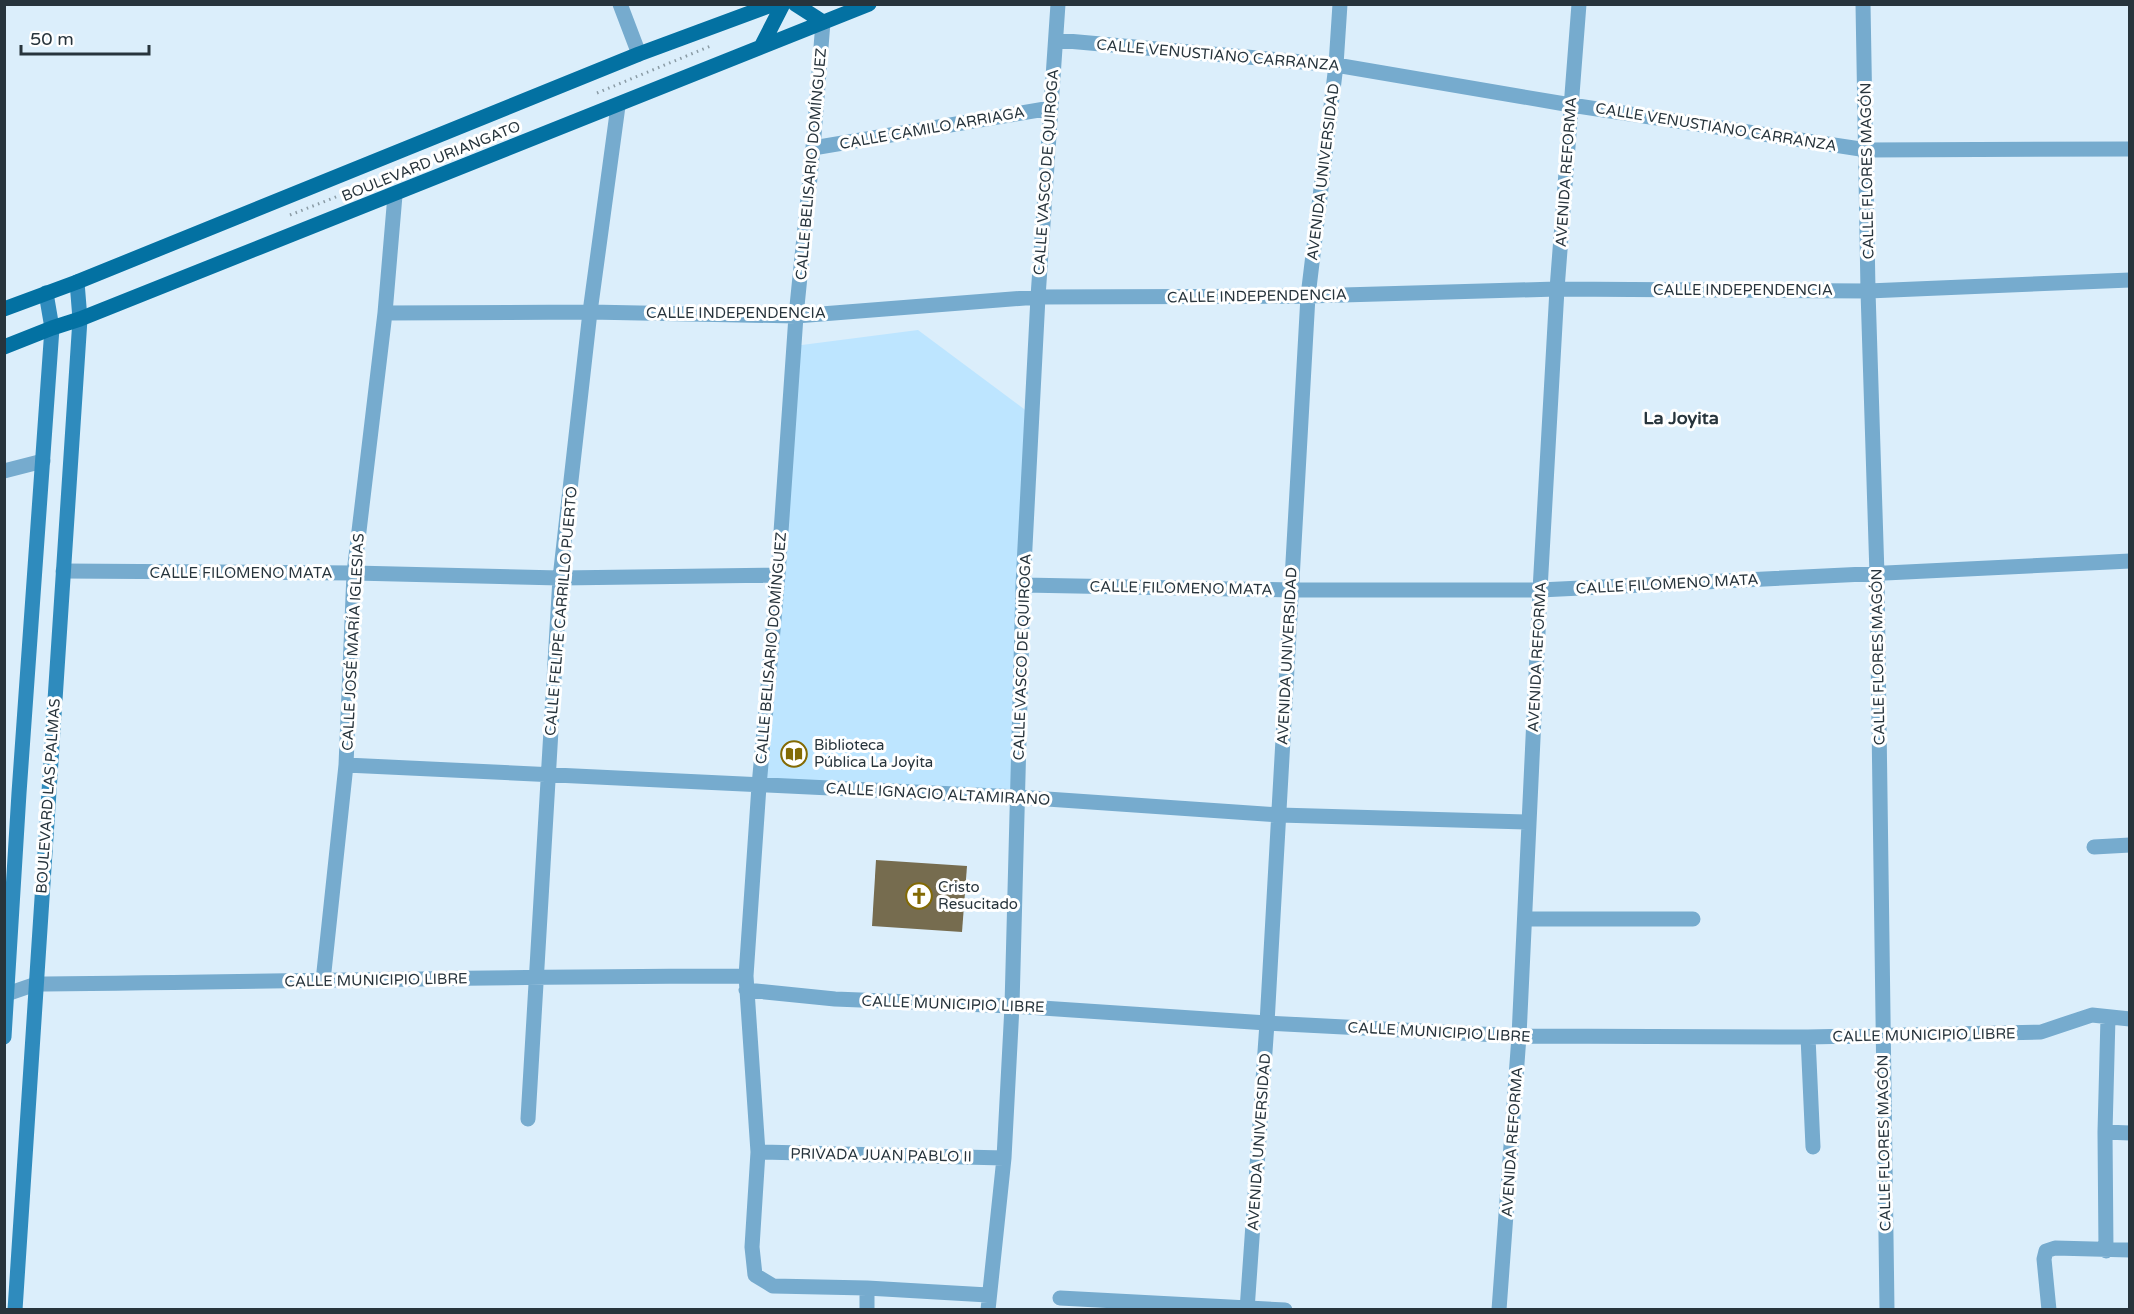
<svg xmlns="http://www.w3.org/2000/svg" width="2134" height="1314" font-family="'Varela Round',sans-serif">
	<style>
		.built { fill: #bde5ff }
		.building { fill: #766c4f }
		.lines { fill: none; stroke-linecap: round; stroke-linejoin: round }
		.path { stroke: #8a9ba5; stroke-width: 3; stroke-dasharray: 1.5 4.5; stroke-linecap: butt }
		.street { stroke: #76abce; stroke-width: 15 }
		.secondary { stroke: #2f8bbd; stroke-width: 15 }
		.primary { stroke: #0371a2; stroke-width: 15 }
		.labels { text-anchor: middle; stroke-width: 6; stroke-linejoin: round; paint-order: stroke }
		.street-label { font-size: 15px; fill: #27343c; stroke: #fff }
		.poi-label { font-size: 15px; fill: #27343c; stroke: #fff; text-anchor: start }
		.quarter-label { font-size: 18px; font-weight: bold; fill: #27343c; stroke: #fff }
	</style>
	<rect width="100%" height="100%" fill="#dbeefb"/>
	<path class="built" d="M918,330L1032,415L1018,797L759,786L794,346Z"/>
	<path class="building" d="M876,860L967,866L962,932L872,926Z"/>
	<g class="lines">
		<path class="path" d="M597,93L713,45
			M290,215L522,124"/>
		<path class="street" d="M620,4L639,54
			M1863,4L1868,291L1877,575L1887,1310
			M823,22L813,148L796,316L778,575L759,786L746,976L758,1152L752,1247L755,1275L773,1286L867,1288L988,1295
			M1056,40L1336,65L1571,105L1867,150L2130,149
			M813,148L1051,108
			M385,313L590,312L796,316L1038,297L1308,296L1557,289L1868,291L2130,280
			M4,471L43,461
			M63,571L354,573L560,578L778,575
			M1023,585L1291,590H1540L2130,561
			M346,765L1018,797L1279,815L1529,822
			M2094,847L2130,845
			M1525,919H1693
			M323,981L346,765L354,573L385,313L395,195
			M746,990L835,999L1012,1006L1267,1023L1519,1036L1808,1037L2041,1032L2092,1015L2130,1019
			M4,995L36,984C273,982 509,976 746,976
			M1808,1037L1813,1147
			M528,1119L560,578L590,312L618,106
			M2105,1132L2130,1133
			M758,1152L1004,1158
			M2106,1251L2105,1132L2108,1017
			M867,1288V1310
			M1060,1298L1285,1310
			M988,1310L1004,1158L1012,1006L1023,585L1038,297L1058,4
			M1247,1310L1267,1023L1308,296L1336,65L1340,4
			M1499,1310L1519,1036L1540,590L1557,289L1579,4
			M2049,1310L2044,1259L2046,1251L2055,1248L2130,1250"/>
		<path class="secondary" d="M4,1037L19,793L52,328L46,293
			M15,1310L80,319L77,282"/>
		<path class="primary" d="M795,4L823,22
			M761,47L783,4
			M4,309L77,282L639,54L774,4
			M4,347L52,328L80,319L869,4"/>
	</g>
	<defs>
		<g id="library-ring" transform="scale(1.35)"><circle r="9.5" fill="#fff" stroke="#836a04" stroke-width="1.5"/><path d="M-6-4Q-3-5.5-.7-3.5V5Q-3 3-6 4ZM6-4Q3-5.5 .7-3.5V5Q3 3 6 4Z" fill="#836a04"/></g>
		<g id="church-ring" transform="scale(1.35)"><circle r="9.5" fill="#fff" stroke="#836a04" stroke-width="1.5"/><path d="M-1.2-6h2.4v3.5h3.3v2.4h-3.3V6h-2.4V-.1h-3.3v-2.4h3.3Z" fill="#836a04"/></g>
	</defs>
	<g fill-rule="evenodd">
		<use href="#library-ring" x="794" y="754"/>
		<use href="#church-ring" x="919" y="896"/>
	</g>
	<g class="labels">
		<g class="street-label">
			<text transform="translate(1218 55) rotate(5)" y="5">CALLE VENUSTIANO CARRANZA</text>
			<text transform="translate(1716 127) rotate(9)" y="5">CALLE VENUSTIANO CARRANZA</text>
			<text transform="translate(932 128) rotate(-10)" y="5">CALLE CAMILO ARRIAGA</text>
			<text transform="translate(431 161) rotate(-22)" y="5">BOULEVARD URIANGATO</text>
			<text transform="translate(811 164) rotate(-85)" y="5">CALLE BELISARIO DOMÍNGUEZ</text>
			<text transform="translate(1867 171) rotate(-91)" y="5">CALLE FLORES MAGÓN</text>
			<text transform="translate(1046 172) rotate(-86)" y="5">CALLE VASCO DE QUIROGA</text>
			<text transform="translate(1323 172) rotate(-83)" y="5">AVENIDA UNIVERSIDAD</text>
			<text transform="translate(1566 172) rotate(-86)" y="5">AVENIDA REFORMA</text>
			<text x="1743" y="295">CALLE INDEPENDENCIA</text>
			<text transform="translate(1257 296) rotate(-1)" y="5">CALLE INDEPENDENCIA</text>
			<text x="736" y="318">CALLE INDEPENDENCIA</text>
			<text x="241" y="578">CALLE FILOMENO MATA</text>
			<text transform="translate(1667 584) rotate(-3)" y="5">CALLE FILOMENO MATA</text>
			<text transform="translate(1181 588) rotate(1)" y="5">CALLE FILOMENO MATA</text>
			<text transform="translate(561 611) rotate(-85)" y="5">CALLE FELIPE CARRILLO PUERTO</text>
			<text transform="translate(353 642) rotate(-87)" y="5">CALLE JOSÉ MARÍA IGLESIAS</text>
			<text transform="translate(771 648) rotate(-85)" y="5">CALLE BELISARIO DOMÍNGUEZ</text>
			<text transform="translate(1287 656) rotate(-87)" y="5">AVENIDA UNIVERSIDAD</text>
			<text transform="translate(1022 657) rotate(-88)" y="5">CALLE VASCO DE QUIROGA</text>
			<text transform="translate(1537 657) rotate(-87)" y="5">AVENIDA REFORMA</text>
			<text transform="translate(1878 657) rotate(-91)" y="5">CALLE FLORES MAGÓN</text>
			<text transform="translate(938 794) rotate(3)" y="5">CALLE IGNACIO ALTAMIRANO</text>
			<text transform="translate(48 796) rotate(-86)" y="5">BOULEVARD LAS PALMAS</text>
			<text transform="translate(376 980) rotate(-1)" y="5">CALLE MUNICIPIO LIBRE</text>
			<text transform="translate(953 1004) rotate(2)" y="5">CALLE MUNICIPIO LIBRE</text>
			<text transform="translate(1439 1032) rotate(3)" y="5">CALLE MUNICIPIO LIBRE</text>
			<text transform="translate(1924 1035) rotate(-1)" y="5">CALLE MUNICIPIO LIBRE</text>
			<text transform="translate(1259 1142) rotate(-86)" y="5">AVENIDA UNIVERSIDAD</text>
			<text transform="translate(1512 1142) rotate(-86)" y="5">AVENIDA REFORMA</text>
			<text transform="translate(1884 1143) rotate(-91)" y="5">CALLE FLORES MAGÓN</text>
			<text transform="translate(881 1155) rotate(1)" y="5">PRIVADA JUAN PABLO II</text>
		</g>
		<g class="poi-label">
			<text x="814" y="750">Biblioteca<tspan x="814" dy="17">Pública La Joyita</tspan></text>
			<text x="938" y="892">Cristo<tspan x="938" dy="17">Resucitado</tspan></text>
		</g>
		<g class="quarter-label">
			<text x="1681" y="424">La Joyita</text>
		</g>
	</g>
	<rect width="2134" height="1314" fill="none" stroke="#27343c" stroke-width="12"/>
	<path d="M21 45v9h128v-9" fill="none" stroke="#27343c" stroke-width="3"/>
	<text x="30" y="45" font-size="18" fill="#27343c" stroke="#ffffff" stroke-width="4.5" paint-order="stroke">50 m</text>
</svg>
